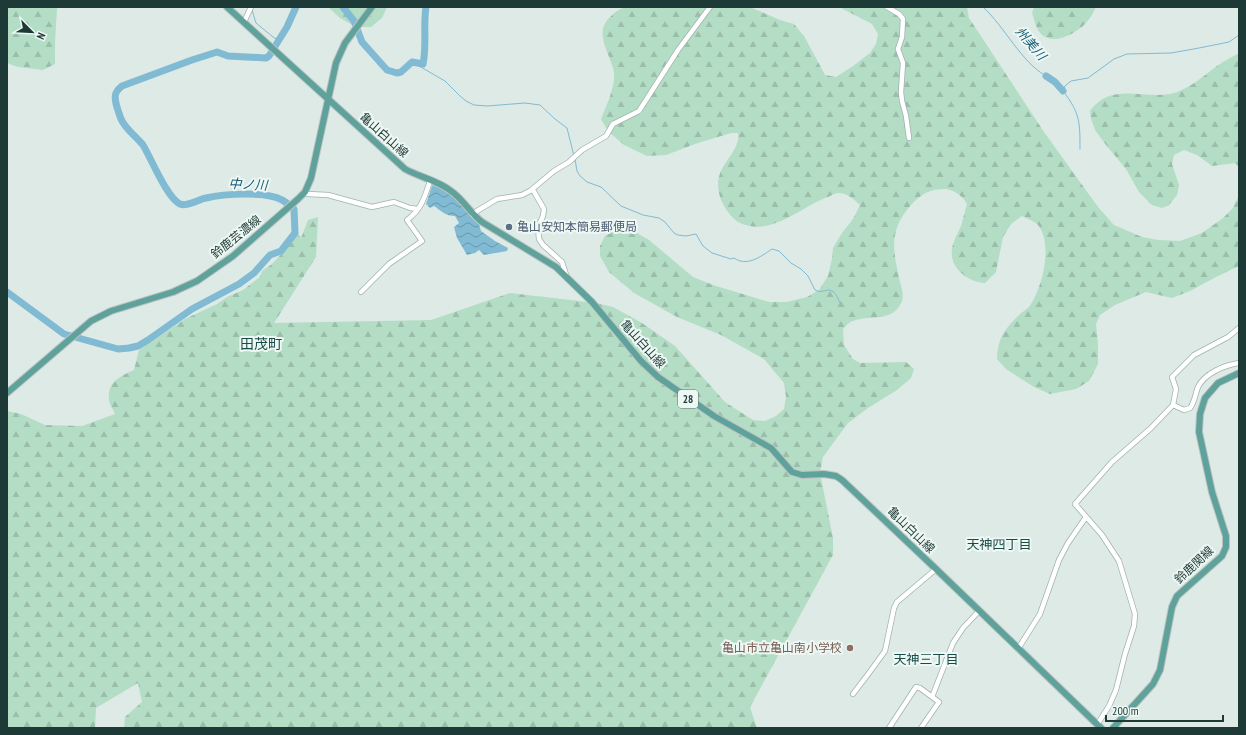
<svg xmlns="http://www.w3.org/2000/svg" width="1246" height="735" font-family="'PT Sans Narrow','Noto Sans JP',sans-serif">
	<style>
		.forest { fill: url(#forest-firs) }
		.water { fill: url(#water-waves) }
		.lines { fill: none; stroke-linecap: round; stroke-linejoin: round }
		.stream { stroke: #81bad3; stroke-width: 1 }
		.river { stroke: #81bad3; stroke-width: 7 }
		.minor-casing { stroke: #a0b2ae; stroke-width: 6 }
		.major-casing { stroke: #bcc4c3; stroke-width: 8 }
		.minor { stroke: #fff; stroke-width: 4.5 }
		.major { stroke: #5fa29b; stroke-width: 6 }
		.service-dot { fill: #5c6f8a; stroke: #edf7f3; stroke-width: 1.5 }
		.education-dot { fill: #8d6e63; stroke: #edf7f3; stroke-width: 1.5 }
		.labels { text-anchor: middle; stroke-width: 4; stroke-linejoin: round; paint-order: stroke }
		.shield { fill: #edf7f3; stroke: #5c736f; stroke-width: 1 }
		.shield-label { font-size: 11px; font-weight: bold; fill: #1e3a36 }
		.street-label { font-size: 12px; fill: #1e3a36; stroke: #edf7f3 }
		.service-label { font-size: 12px; fill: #4e5e75; stroke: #edf7f3; text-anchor: start }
		.education-label { font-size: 12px; fill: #785e54; stroke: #edf7f3; text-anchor: end }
		.water-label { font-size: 13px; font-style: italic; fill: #165978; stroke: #edf7f3 }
		.neighbourhood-label { font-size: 13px; fill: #194c48; stroke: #edf7f3 }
		.quarter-label { font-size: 14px; fill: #194c48; stroke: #edf7f3 }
	</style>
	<defs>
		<pattern id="forest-firs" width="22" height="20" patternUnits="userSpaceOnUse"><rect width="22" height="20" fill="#b4ddc5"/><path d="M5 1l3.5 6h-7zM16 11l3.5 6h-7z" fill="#9abeaa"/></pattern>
		<pattern id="water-waves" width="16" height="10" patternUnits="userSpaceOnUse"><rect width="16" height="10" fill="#81bad3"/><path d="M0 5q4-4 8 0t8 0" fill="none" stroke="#6998ac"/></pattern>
	</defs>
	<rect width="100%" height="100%" fill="#ddeae6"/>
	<path class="forest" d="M7,7H59L57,9L55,42V64L43,70L18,67L7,63Z
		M328,7H387L382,18L371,27H356L340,18Z
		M625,7H750L780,20L794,24L804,36L825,75L836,77L853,66L870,53L876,44L878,34L872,24L839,7H967L969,18L1044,132L1098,207L1114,225L1142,237L1158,240L1180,241L1202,233L1223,218L1233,208L1239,195V266L1218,276L1190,291L1172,298L1146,292L1115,305L1100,315L1096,324L1098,344V364L1089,381L1076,389L1050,394L1034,387L1006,369L997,359C998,337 1005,329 1020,314C1024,311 1029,308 1031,304C1043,285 1053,244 1038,225C1034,221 1026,218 1022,216L1011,224L1003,237L996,272L985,283C968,282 949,268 952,249C953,241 958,233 961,226C963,219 965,211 967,204C964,197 954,190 946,189C930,189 922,193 911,205C888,231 893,250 900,282C902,290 905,297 900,305C891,322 868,315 853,321C849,322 846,326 843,329L844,345L853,359L860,363L906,362L914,369L911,378L897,390L868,408L848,423L823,457L820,473L833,538V555L750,707L757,728H124L125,717L142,702L138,683L96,708L95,728H7V411L21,414L45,425L82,426L115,414C113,409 109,404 109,399C107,382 121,376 134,370L139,350L185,319L217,304L227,297L243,290L260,277L262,271L272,264L286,249L298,233L301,238L308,220L318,217L316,257L274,323L431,320L510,293L596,303L613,307L642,323L675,346L725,402L753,420L765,421L776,416L784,409L786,397L784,383L764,359L721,335L677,317L634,293L609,272L600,256V246L605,236L615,230L630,229L649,240L693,277L713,285L769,302H787L807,297L819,290L828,276L832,259L833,248L842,233L853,219L860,205C854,199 846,192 837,193C833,194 829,197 825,198C798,209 769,238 738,222C732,218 726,210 723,204C718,195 716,181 721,171C726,160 741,146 738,133H731L695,144L666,155L647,156L624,145L608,131L601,119C606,107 616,85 614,72C611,55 594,35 608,19C614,13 617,10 625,7Z
		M1034,7H1096C1093,13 1089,20 1084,25C1073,35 1049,48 1038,30C1035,25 1034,18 1032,13Z
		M1239,53V167L1235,163L1212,166L1197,155L1184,150L1174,155L1172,164L1179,185L1177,195L1169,205L1162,208L1152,205L1139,192L1126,169L1106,145L1095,130L1091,119L1090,111C1111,82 1141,99 1170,94C1190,90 1206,73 1223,62C1228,59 1234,56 1239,53Z"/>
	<path class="water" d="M434,184L447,190L459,202L473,219L479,224L481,231L495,241L506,247L508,248L507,251L484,255L479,250L475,253L467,255L457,238L454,227L459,223L455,216C446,216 441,211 434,206L430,208L426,204L432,186Z"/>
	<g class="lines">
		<path class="stream" d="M983,7C1005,27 1021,62 1046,76
			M252,10L256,23L273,37L278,40
			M412,62L445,81L460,96L466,101L474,105L487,106L525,103L540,105L555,119L567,128L574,156
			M1080,149C1080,122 1080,113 1063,91L1065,86L1071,81L1088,78L1114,59L1127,54L1171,53L1199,48L1229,42L1239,35
			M575,159L577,171L580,176L587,182L601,187L621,206L643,215L659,218L665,222L674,233L678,235L686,236L696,234L703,246L712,253L731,259L734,258C747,267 760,257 772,249L779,251L791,263L801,269L808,276L815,290C822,294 827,288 832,291C836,293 838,299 840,303"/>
		<path class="river" d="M343,7L354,21L362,42L387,70L397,73L401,72L412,62L423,64C427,45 423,26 426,7
			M1046,76L1055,82L1063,91
			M7,292L64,334L118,349L129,348L138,346L148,340L192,309L239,284L254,273L270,255L281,251L295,233L294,209C290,206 286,202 282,200C267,191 223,194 206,198C199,199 187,207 180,204C167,198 151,158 143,145C136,136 126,130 121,119C119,113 113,99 116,93C117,90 120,88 122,86L192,60L217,52L228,56L266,58L269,56L287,27L296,7"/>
		<g class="minor-casing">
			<path id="minor" d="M887,7L899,14L903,19L902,37L898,49L903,63L901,92L902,101L906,116L909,138
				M244,22L251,7
				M533,190L544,209L543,216L538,227L539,239L543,245L562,262L567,278
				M305,192L308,194L328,195L372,207L394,202L410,208L417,209
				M473,215L477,211L497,199L522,195L530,191L554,171L569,162L582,150L606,136L613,124L639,111L678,50L710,7
				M361,292L389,264L422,241L407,220C421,210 425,197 430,181
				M1173,405L1184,410L1190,408C1195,402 1195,394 1198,387C1205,373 1225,365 1239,363
				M1018,649L1040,614L1059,560L1068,543L1086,517
				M853,694L869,673L885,651L894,608L897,602L936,569
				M932,697L953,643L963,628L979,611
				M1097,725L1109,706L1116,690L1125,654L1134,626L1135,614L1119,561L1102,535L1075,504L1112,462L1151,428L1173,405L1176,389L1172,377L1194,355L1228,337L1239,328
				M889,728L916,687L920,688L939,702L921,728"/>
		</g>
		<g class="major-casing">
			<path id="major" d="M227,7L405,169C419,177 437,180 451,191C463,199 470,213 482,222L556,267L592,302L641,361L658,377L714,416L771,448L792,472L802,475L824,474L836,476L842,480L936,569L1101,728
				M7,393L91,321L111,311L173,292L197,281L233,256L298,199L305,192L311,178L336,63L345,43L372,7
				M1113,728L1153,684L1160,670L1172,607L1177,596L1222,556L1226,547V536L1212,492L1199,432L1200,414L1205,398L1218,383L1239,373"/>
		</g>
		<use href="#minor" class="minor"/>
		<use href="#major" class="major"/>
	</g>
	<circle class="service-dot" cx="509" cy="227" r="4"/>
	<circle class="education-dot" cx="850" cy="648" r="4"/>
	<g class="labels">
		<rect class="shield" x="678" y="390" width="20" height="18" rx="3"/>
		<g class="shield-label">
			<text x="688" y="403">28</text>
		</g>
		<g class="street-label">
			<text transform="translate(384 135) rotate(42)" y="4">亀山白山線</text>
			<text transform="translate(236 237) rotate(-39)" y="4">鈴鹿芸濃線</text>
			<text transform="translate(643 344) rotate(48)" y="4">亀山白山線</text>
			<text transform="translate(911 530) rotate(44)" y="4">亀山白山線</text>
			<text transform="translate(1194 565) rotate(-43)" y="4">鈴鹿関線</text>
		</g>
		<g class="service-label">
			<text x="517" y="231">亀山安知本簡易郵便局</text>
		</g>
		<g class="education-label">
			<text x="842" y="652">亀山市立亀山南小学校</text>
		</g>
		<g class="water-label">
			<text transform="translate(1031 43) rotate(49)" y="5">州美川</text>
			<text transform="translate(248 184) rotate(3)" y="5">中ノ川</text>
		</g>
		<g class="neighbourhood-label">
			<text x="999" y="549">天神四丁目</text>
			<text x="926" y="664">天神三丁目</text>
		</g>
		<g class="quarter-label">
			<text x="261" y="349">田茂町</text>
		</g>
	</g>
	<rect width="1246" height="735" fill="none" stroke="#1e3a36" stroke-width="16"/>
	<g transform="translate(32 32) rotate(114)" stroke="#edf7f3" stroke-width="3" paint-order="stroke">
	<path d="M0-3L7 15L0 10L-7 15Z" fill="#1e3a36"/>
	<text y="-6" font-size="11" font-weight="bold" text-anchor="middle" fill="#1e3a36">N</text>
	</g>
	<path d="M1106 715v6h117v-6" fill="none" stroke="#1e3a36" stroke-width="2"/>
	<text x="1112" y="715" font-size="12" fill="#1e3a36" stroke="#edf7f3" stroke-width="3" paint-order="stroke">200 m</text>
</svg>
